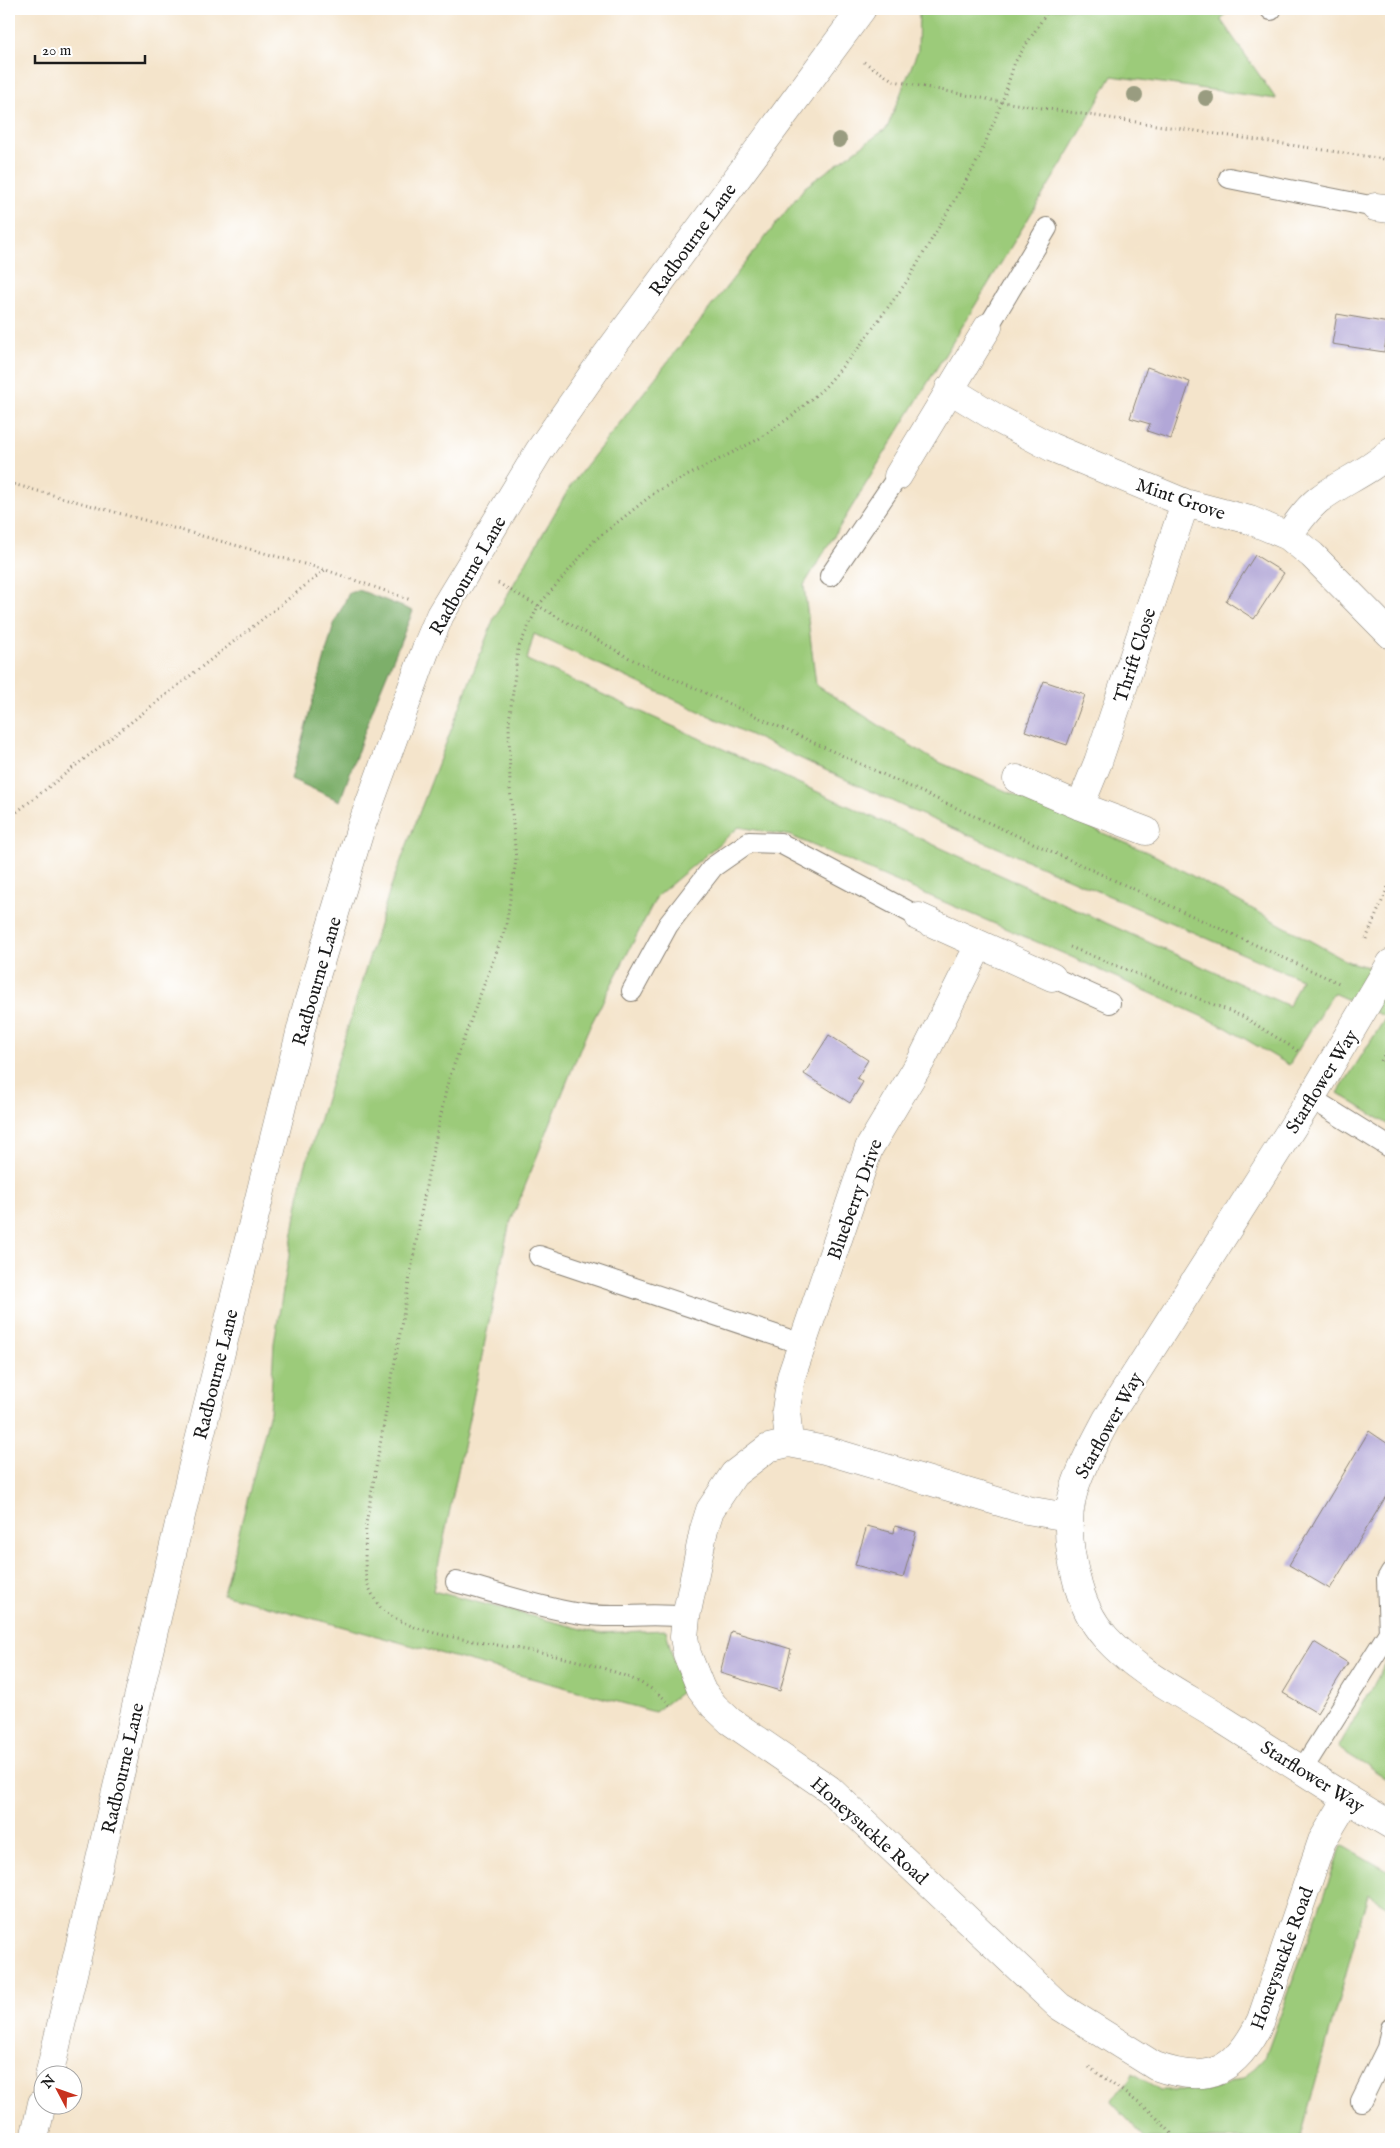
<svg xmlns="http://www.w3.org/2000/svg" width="1400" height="2148" font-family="'IM FELL English',serif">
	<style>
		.green { fill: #9ccb7a; stroke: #5c744b; fill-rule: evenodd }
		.forest { fill: #7daf6a; stroke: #4c6643 }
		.building { fill: #b2a7d7 }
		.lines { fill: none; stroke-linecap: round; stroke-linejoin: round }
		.service-casing { stroke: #888074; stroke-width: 22 }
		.minor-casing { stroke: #888074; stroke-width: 29 }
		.tertiary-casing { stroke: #888074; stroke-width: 29 }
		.path { stroke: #888074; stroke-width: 3; stroke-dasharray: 1 4; stroke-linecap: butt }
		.service { stroke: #fff; stroke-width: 20 }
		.minor { stroke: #fff; stroke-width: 28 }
		.tertiary { stroke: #fff; stroke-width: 28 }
		.tree { fill: #999c80 }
		.labels { text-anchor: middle; stroke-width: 4.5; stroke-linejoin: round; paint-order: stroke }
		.street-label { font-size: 19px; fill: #1c1c1c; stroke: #fff }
	</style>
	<rect width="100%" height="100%" fill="#fff"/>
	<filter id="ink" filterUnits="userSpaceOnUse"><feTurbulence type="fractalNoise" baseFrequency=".02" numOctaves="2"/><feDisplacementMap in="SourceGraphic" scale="10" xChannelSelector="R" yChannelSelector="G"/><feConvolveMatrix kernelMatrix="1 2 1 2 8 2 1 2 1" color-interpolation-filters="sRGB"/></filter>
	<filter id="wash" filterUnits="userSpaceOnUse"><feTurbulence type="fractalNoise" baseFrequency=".0096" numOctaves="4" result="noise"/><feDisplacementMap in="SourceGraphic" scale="20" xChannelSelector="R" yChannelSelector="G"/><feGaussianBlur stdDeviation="1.12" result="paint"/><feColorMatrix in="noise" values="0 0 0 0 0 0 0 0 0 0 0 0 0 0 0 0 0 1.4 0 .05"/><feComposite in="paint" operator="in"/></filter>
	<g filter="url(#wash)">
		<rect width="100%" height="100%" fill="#f4e4cb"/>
		<path class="green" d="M919,9H1230L1221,20L1276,99L1112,76L1072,147L804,585L816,685L932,759L1156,856L1349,962L1391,973V1126L1338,1093L1386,1017L1333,993L1289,1065L1225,1027L1067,955L791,836L739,827L657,896L587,1032L509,1226L433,1591L598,1633L666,1630L681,1692L655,1712L223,1594L270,1412L274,1343L303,1174L390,889L494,618L571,485L805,187L887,128L918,50ZM534,634L913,811L1301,979L1289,1006L527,660Z
			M1391,1654V1781L1338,1748Z
			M1342,1845L1391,1873V1908L1368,1894L1300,2139H1146L1111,2102L1133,2073L1160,2090H1212L1245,2077L1266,2055Z"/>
		<path class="forest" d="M359,590L413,611L375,703L340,801L291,779L334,624L349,593Z"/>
		<g id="blocks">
			<path class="building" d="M1337,314L1389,323L1384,352L1332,344Z
				M1147,367L1190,382L1171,439L1147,431L1150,424L1130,418Z
				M1255,555L1284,573L1254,619L1226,601Z
				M1044,681L1085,695L1067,745L1025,731Z
				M829,1035L868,1060L857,1078L863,1082L850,1103L804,1074Z
				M1369,1431L1391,1446V1488L1330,1589L1289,1565Z
				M867,1526L894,1533L895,1526L916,1532L903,1578L855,1565Z
				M731,1631L791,1649L780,1691L720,1673Z
				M1314,1642L1348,1663L1317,1713L1283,1693Z"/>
		</g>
	</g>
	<g filter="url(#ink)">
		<use href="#blocks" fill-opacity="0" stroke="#888074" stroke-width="1"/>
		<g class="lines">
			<g class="service-casing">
				<path id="service" d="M1271,9V10
					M1229,178L1375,207
					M988,327L1047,228
					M830,576L898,476
					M1052,977L1110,1003
					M632,991L668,925L713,867L749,842L780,843L919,917
					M1311,1098L1391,1148
					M539,1256L802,1344
					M456,1582C495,1592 535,1606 575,1613C611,1620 649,1612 686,1617
					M1302,1770L1389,1632L1387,1579L1391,1572
					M1361,2101L1387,2048L1391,2028"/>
			</g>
			<g class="minor-casing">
				<path id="minor" d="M1375,207L1391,209
					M949,389L998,419L1051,447L1185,503L1250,520L1288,536L1312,555L1391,635
					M898,476L988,327
					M1288,536C1297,523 1306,510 1318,500C1341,482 1370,472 1391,451
					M1017,779L1080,806L1146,831
					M1080,806L1098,762L1185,503
					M919,917L1052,977
					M1391,963L1311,1098L1107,1419C1075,1480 1058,1507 1076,1577C1081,1599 1091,1621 1106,1638C1137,1672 1182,1694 1220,1718C1277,1754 1333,1791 1391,1825
					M789,1443L786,1410L791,1377L869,1148L921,1061L979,945
					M1068,1517L1027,1510L825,1450L789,1443L768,1448L734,1474L710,1510L704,1529L686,1617L684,1637L687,1654L701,1689L714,1706L730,1721L829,1789L1059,2006L1155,2066C1210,2086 1237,2070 1261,2020L1322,1841L1347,1799"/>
			</g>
			<g class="tertiary-casing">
				<path id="tertiary" d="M49,2076L191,1473L306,1009L361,827L427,646L440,615L539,451L599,365L862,9
					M34,2139L42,2103"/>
			</g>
			<path class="path" d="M864,62L894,81L1002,102L1391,160
				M9,483L326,570L411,600
				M498,583L631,659L1341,984
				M9,818L325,570
				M1366,939L1391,880
				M1070,947L1242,1016L1300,1052
				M1381,1061L1391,1041
				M670,1705C637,1663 515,1649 462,1639C434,1633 404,1628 381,1608C376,1603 371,1592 368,1585C363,1576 366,1537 366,1524L428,1175L448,1081L506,926L516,860L510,788L509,723L518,649L538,606L595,540L657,491L757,440L792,416L825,387L859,347L908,280L979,158L1002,102L1015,62L1049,9
				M1089,2067L1151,2112L1177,2139"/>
			<use href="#service" class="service"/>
			<use href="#minor" class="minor"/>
			<use href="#tertiary" class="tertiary"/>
		</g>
		<g class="tree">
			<circle cx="1135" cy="95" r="8"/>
			<circle cx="1206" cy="98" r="8"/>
			<circle cx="839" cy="140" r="8"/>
		</g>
	</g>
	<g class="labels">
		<g class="street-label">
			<text transform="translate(692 239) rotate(-54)" y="7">Radbourne Lane</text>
			<text transform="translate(1181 498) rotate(19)" y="7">Mint Grove</text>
			<text transform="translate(467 575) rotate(-60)" y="7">Radbourne Lane</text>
			<text transform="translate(1134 655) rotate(-72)" y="7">Thrift Close</text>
			<text transform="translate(316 981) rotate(-74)" y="7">Radbourne Lane</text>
			<text transform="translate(1321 1081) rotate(-58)" y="7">Starflower Way</text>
			<text transform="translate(854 1199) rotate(-70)" y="7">Blueberry Drive</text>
			<text transform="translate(215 1374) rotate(-76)" y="7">Radbourne Lane</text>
			<text transform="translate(1108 1425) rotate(-61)" y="7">Starflower Way</text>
			<text transform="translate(122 1768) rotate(-77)" y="7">Radbourne Lane</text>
			<text transform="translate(1313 1776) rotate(32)" y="7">Starflower Way</text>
			<text transform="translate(870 1830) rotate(42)" y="7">Honeysuckle Road</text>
			<text transform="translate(1281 1958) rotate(-70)" y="7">Honeysuckle Road</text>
		</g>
	</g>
	<rect width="1400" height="2148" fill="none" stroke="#fff" stroke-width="30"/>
	<g transform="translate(58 2090) rotate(311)"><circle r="24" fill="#ffffff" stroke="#a4a4a4"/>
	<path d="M0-4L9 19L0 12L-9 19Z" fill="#c8321e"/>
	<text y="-8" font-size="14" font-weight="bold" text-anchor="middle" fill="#1c1c1c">N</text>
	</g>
	<path d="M35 55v8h110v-8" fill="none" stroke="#1c1c1c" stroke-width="2.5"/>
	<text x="42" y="55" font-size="15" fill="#1c1c1c" stroke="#ffffff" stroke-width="4" paint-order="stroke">20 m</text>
</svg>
